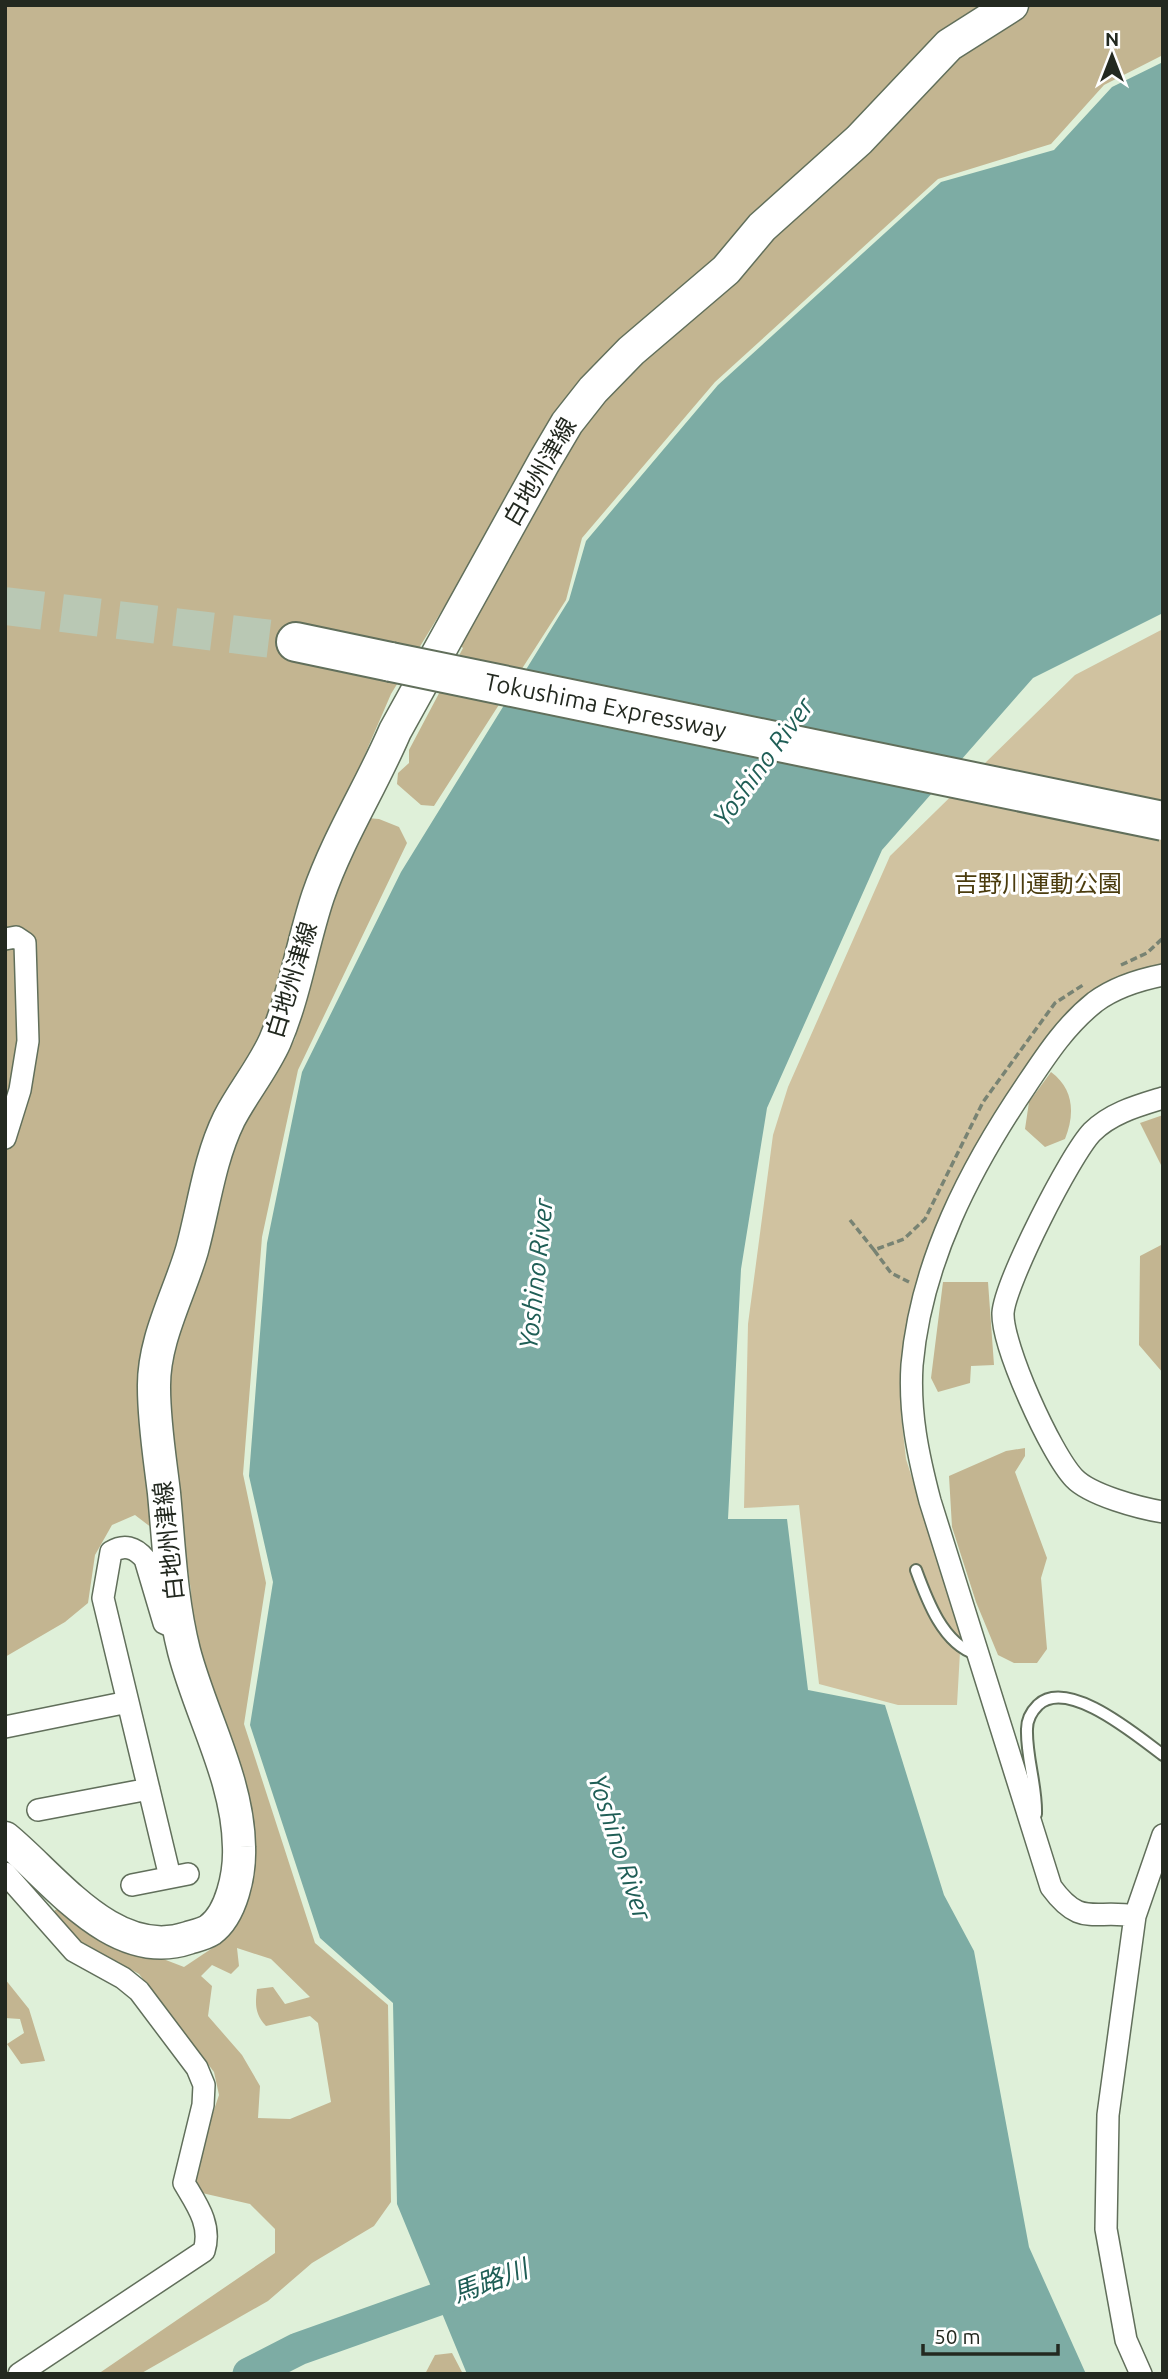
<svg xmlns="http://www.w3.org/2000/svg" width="1168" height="2379" font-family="Ubuntu,'Noto Sans JP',sans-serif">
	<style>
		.green { fill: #d0c2a0 }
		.forest { fill: #c3b591; fill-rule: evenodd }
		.water { fill: #7daca4 }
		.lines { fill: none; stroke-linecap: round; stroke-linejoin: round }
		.river { stroke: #7daca4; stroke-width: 33 }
		.highway-tunnel { stroke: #b9c8b4; stroke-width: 38; stroke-dasharray: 38 19; stroke-linecap: butt }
		.lane-casing { stroke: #616f5b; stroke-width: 14 }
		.street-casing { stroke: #616f5b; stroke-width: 24 }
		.secondary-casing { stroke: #616f5b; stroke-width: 35 }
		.highway-casing { stroke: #616f5b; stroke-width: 42 }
		.path { stroke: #788373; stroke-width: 3.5; stroke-dasharray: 7 3.5; stroke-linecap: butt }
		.lane { stroke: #fff; stroke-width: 10 }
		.street { stroke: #fff; stroke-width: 21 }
		.secondary { stroke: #fff; stroke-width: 32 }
		.highway { stroke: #fff; stroke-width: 38 }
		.highway-bridge-casing { stroke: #616f5b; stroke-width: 42; stroke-linecap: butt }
		.highway-bridge { stroke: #fff; stroke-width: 38 }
		.labels { text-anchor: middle; stroke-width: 6; stroke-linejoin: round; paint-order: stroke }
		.street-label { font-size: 24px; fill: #232920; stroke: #fff }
		.park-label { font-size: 24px; fill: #4b3c0e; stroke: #fff }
		.water-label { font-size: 26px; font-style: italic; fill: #1f5e56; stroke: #fff }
	</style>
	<rect width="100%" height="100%" fill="#dff0d9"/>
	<path class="green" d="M1163,629V965L1087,1001L931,1254L901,1367V1414L906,1459L961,1634L957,1705H898L819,1684L799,1505L744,1508L748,1324L773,1135L788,1087L890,856L1075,675Z"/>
	<path class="forest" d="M5,5H1163V55L1104,85L1051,144L938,179L715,382L582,538L566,600L434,806L421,805L397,784L398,773L409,763V750L463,648L456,642L578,419L618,379L687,320L784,219L767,211L697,284L577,389L391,694L306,891L269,1034L224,1105L205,1151L177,1262L153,1330L142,1383L152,1528L135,1515L112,1525L95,1555L88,1603L65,1622L5,1657Z
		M367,818L379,819L399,827L407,843L298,1070L262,1237L243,1474L266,1583L244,1724L315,1943L388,2005L391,2202L374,2226L312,2263L268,2301L140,2374H98L275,2253V2229L250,2204L202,2193L194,2184L198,2157L219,2095L214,2072L139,1974L60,1930L53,1915L55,1910L64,1909L127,1945L184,1967L214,1947L245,1901L192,1632L191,1591L161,1382L219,1168L295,1039L327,900ZM237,1948L271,1959L310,1997L285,2004L273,1987L257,1989C255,2005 255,2014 266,2026L310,2016L318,2023L331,2102L290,2119L258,2118L260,2086L242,2055L208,2016L212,1986L201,1976L212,1965L231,1974L239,1966Z
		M1051,1072C1074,1089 1075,1114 1065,1139L1045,1147L1025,1129L1029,1102Z
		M1163,1115V1165H1161L1140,1123Z
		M1163,1244V1373L1139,1345L1140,1256Z
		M943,1282H988L994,1365L971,1366L970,1383L938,1392L931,1378Z
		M1025,1448V1456L1015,1472L1047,1558L1041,1578L1047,1649L1037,1663H1014L998,1655L976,1602L952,1527L949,1476L1006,1451Z
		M5,1979L29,2009L45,2061L21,2064L7,2044L24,2033L20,2019L5,2018Z
		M452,2353L463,2374H425L435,2355Z"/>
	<path class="water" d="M1163,62V613L1033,678L882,850L767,1108L741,1269L728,1519H787L808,1690L885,1705L944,1895L974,1951L1029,2247L1086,2374H467L397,2204L393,2003L320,1938L250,1725L273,1582L249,1476L267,1243L302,1072L401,872L569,600L586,541L718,385L941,182L1054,150L1112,87Z"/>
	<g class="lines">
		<path class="river" d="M249,2374L298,2349L481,2284"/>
		<path class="highway-tunnel" d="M5,606L296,642"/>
		<g class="lane-casing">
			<path id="lane" d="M916,1570C927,1600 943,1644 976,1654
				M1036,1814C1037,1786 1026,1757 1027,1729C1027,1720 1031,1712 1038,1705C1068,1677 1137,1736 1163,1755"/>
		</g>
		<g class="street-casing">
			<path id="street" d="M5,939L16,937L25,943L28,1041L20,1090L5,1138
				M1163,1098C1137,1106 1111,1113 1092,1132C1070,1155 1005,1283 1003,1313C1002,1346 1051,1454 1074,1478C1090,1495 1139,1508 1163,1512
				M5,1727L128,1702
				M38,1810L149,1789
				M5,1873L74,1951L123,1978L139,1991L197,2068L204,2085L203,2105L184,2183C197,2205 212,2225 204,2251L19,2374
				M170,1877L103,1598L111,1552C124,1544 135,1547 145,1559L164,1623L175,1628
				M132,1885L188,1874
				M1135,1916C1093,1909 1081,1928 1051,1887L930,1501C918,1455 909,1413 912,1365C921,1262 970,1168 1027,1084C1047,1054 1066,1025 1095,1002C1115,987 1138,980 1163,975
				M1141,2374L1126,2340L1106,2229L1108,2115L1135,1916L1163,1835"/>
		</g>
		<g class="secondary-casing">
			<path id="secondary" d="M5,1838C54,1878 114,1963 188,1938C194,1936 204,1934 210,1930C232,1914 240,1873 239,1847C238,1779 201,1716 184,1651C171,1600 169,1546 164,1493C160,1459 154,1423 154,1388C153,1340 179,1295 192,1250C204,1206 209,1160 229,1119C243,1092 263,1068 275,1041C295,994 302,944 318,896C338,838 371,787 395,731L544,462L567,423L593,390L631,351L726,270L762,227L859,140L949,45L1012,5"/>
		</g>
		<g class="highway-casing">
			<path id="highway" d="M296,642L391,662"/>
		</g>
		<path class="path" d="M1121,965L1147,953L1163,938
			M850,1220L874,1250L904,1239L925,1219L983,1102L1055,1003L1083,985
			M874,1250L891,1273L909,1282"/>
		<use href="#lane" class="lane"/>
		<use href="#street" class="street"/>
		<use href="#secondary" class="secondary"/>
		<use href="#highway" class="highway"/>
		<g class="highway-bridge-casing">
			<g id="highway-bridge">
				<path id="s1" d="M391,662L1163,821"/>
			</g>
		</g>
		<use href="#highway-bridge" class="highway-bridge"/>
	</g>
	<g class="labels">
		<g class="street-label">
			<text transform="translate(540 472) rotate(-60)" y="8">白地州津線</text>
			<text dy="8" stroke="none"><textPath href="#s1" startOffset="219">Tokushima Expressway</textPath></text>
			<text transform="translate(292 980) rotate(-73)" y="8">白地州津線</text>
			<text transform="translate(169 1541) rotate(-96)" y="8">白地州津線</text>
		</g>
		<g class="park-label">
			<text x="1038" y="892">吉野川運動公園</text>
		</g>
		<g class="water-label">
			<text transform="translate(763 762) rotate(-54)" y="9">Yoshino River</text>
			<text transform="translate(536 1274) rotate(-84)" y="9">Yoshino River</text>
			<text transform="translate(620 1847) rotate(72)" y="9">Yoshino River</text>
			<text transform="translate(490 2281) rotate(-20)" y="9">馬路川</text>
		</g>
	</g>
	<rect width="1168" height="2379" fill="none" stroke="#232920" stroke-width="14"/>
	<g transform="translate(1112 56)" stroke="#ffffff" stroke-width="5" paint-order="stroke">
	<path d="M0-5L12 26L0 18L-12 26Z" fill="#232920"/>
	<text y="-10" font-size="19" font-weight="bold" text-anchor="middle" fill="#232920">N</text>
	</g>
	<path d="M923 2344v10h135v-10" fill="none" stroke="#232920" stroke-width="3.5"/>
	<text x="934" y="2344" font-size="21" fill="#232920" stroke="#ffffff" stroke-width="5" paint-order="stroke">50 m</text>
</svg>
